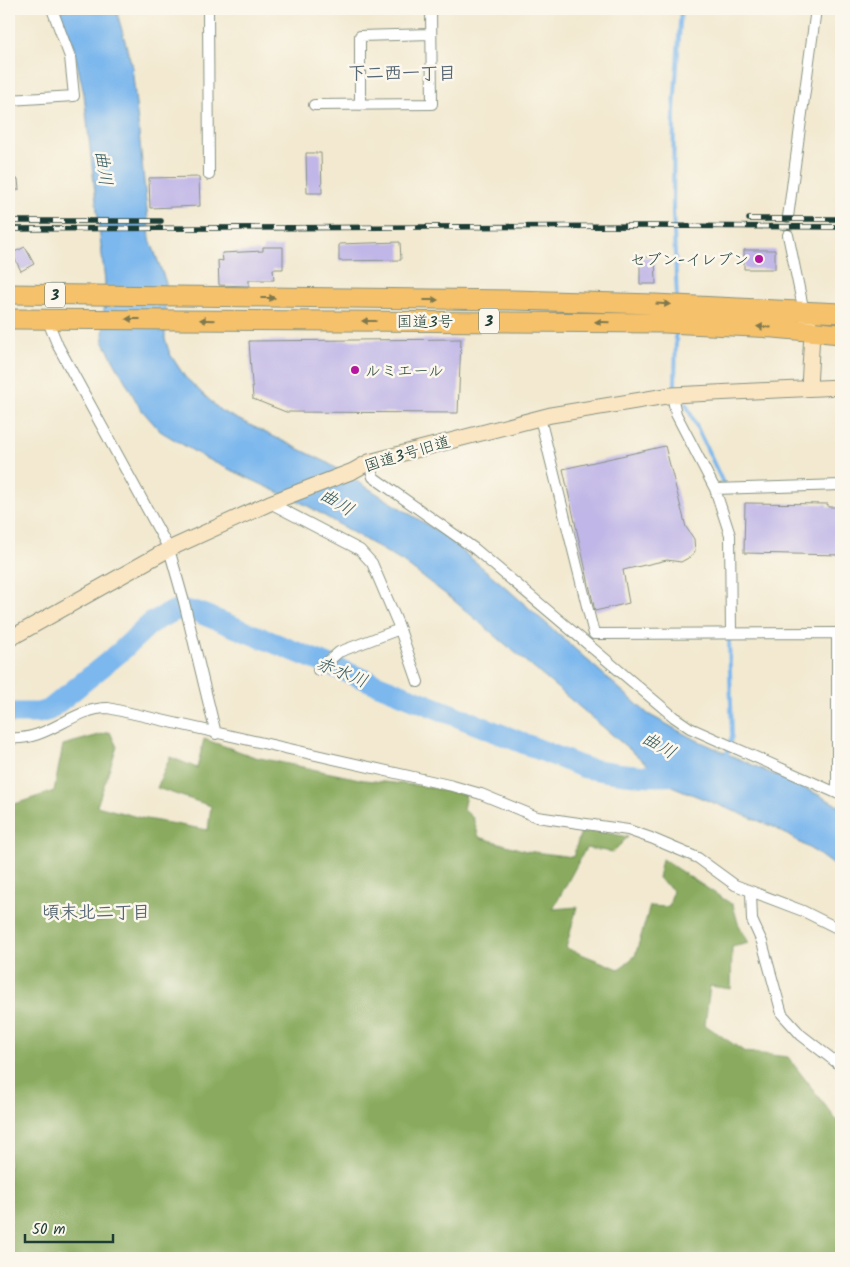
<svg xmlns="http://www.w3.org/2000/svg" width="850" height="1267" font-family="Kalam,'Klee One',sans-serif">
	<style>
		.forest { fill: #8aab5f; stroke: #54744a }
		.water { fill: #7bb7ed; stroke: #4d7a90 }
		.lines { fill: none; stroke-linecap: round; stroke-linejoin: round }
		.stream { stroke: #7bb7ed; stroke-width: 4 }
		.river { stroke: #7bb7ed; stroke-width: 21 }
		.building { fill: #c0b6e7 }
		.street-tunnel { stroke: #c8c7b1; stroke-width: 10; stroke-dasharray: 10 5; stroke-linecap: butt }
		.street-casing { stroke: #889382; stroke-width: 12 }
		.secondary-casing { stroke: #889382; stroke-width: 17 }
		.highway-casing { stroke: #889382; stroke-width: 21 }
		.street { stroke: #fff; stroke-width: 10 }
		.secondary { stroke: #fbe6c4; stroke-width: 15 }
		.highway { stroke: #f5c16b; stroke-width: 19 }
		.rail-casing { stroke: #1f3d34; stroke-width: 5.5 }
		.rail { stroke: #fbf7ec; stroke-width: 4; stroke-dasharray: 11; stroke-linecap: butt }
		.oneway { fill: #7f784d }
		.poi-dot { fill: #b5179e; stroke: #fbf7ec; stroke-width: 2 }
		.labels { text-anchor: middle; stroke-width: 5; stroke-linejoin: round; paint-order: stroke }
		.shield { fill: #fbf7ec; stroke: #61756b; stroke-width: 1 }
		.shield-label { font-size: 15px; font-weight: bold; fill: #1f3d34 }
		.poi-label { font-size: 16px; fill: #1f3d34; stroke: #fbf7ec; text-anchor: end }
		.street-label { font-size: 16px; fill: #1f3d34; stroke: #fbf7ec }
		.neighbourhood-label { font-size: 18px; font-weight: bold; fill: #576773; stroke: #fbf7ec }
		.water-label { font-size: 18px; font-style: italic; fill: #365c62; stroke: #fbf7ec }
	</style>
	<rect width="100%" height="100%" fill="#fbf7ec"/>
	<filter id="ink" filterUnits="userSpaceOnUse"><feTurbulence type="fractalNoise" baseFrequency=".02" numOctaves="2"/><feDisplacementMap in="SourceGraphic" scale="10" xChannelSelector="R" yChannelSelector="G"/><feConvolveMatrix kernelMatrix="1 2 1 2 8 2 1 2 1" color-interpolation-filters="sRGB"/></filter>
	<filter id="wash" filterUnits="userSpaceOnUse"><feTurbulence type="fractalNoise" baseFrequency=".0096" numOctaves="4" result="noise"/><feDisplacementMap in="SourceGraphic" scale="20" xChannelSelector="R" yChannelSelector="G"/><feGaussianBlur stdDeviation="1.12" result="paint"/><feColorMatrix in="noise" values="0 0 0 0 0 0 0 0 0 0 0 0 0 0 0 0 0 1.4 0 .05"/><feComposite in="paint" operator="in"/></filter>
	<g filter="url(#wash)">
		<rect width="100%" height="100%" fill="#f2e9d0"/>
		<path class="forest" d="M110,732L117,747L97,806L141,818L208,830L211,806L157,788L170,757L197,768L204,739L255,757L364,780L423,786L466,795L463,809L473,818L479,837L526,851L573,857L582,828L628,837L613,852L586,848L553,909L577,907L566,948L619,969L635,956L650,906L669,907L673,890L658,878L662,859L733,905L738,923L749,943L732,947L731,989L710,986L705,1025L745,1052L788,1057L841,1126V1258H9V801L15,804L54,791L63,745Z"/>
		<path class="water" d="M58,9H116L132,66L150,239L166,283L165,339L170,354L185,377L221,411L326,462L442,534L503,585L648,714L690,737L815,793L841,807V871L817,853L774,827L674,787L452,599L403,562L306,505L205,458L160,431L140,408L103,341L105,282L84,94L73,45Z"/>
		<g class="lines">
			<path class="stream" d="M677,298L673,211L674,108L681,9
				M675,385L676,335
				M686,404L724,485
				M726,757L732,736L729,640"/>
			<path class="river" d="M9,713H38L49,710L119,653L152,622L176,610L197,612L585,768C620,774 653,779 689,774"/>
		</g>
		<g id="blocks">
			<path class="building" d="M306,153H321L322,193H307Z
				M199,177L200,206L150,208L149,178Z
				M18,179L19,190H9V180Z
				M400,242L401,260L339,261V244Z
				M25,247L34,264L21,271L12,253Z
				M263,247H283V269H273L274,280H249V286L219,285L218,260L223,261L222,253L263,251Z
				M744,250H775V269H744Z
				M640,257H655L656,284H640Z
				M461,339L458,413L286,412L253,399L249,341Z
				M665,446L686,527L694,539L695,551L692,556L681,562L667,560L623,570L629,603L595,611L563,469Z
				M745,503L828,504V507H841V555L744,553Z"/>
		</g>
	</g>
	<g filter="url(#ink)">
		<use href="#blocks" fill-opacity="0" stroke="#889382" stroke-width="1"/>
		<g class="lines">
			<path class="street-tunnel" d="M788,235V217"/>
			<g class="street-casing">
				<path id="street" d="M208,9L209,175
					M9,100L74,96L70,57L52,9
					M314,105L432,104L431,9
					M360,105V36L431,34
					M788,217L816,9
					M788,235L804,312
					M47,319L58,346L169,549L184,602L216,734
					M672,395L676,414L715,489L730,535L731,633
					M540,418L594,634L841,633
					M369,462L373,477L475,549L674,717L690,728L841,795
					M715,489L841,485
					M270,503L360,550L372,563L398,624L418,682
					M318,670L339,652L400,629
					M9,738C47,742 72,708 108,708L453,786L481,794L537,817L628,830L651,838L698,858L735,885L803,911L841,930
					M837,793V633
					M751,892L752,920L762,942L782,1014L801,1035L841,1066"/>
			</g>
			<g class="secondary-casing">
				<path id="secondary" d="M804,312L812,332L809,388
					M9,639L169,549L270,503L353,471L369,462L551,415L672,395L841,387"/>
			</g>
			<g class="highway-casing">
				<path id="highway" d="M9,294L514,300L655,304L841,313
					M9,319L665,323L774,328L841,334"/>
			</g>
			<use href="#street" class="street"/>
			<use href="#secondary" class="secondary"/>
			<use href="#highway" class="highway"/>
			<g class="rail-casing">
				<path id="rail" d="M749,219H841
					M9,221H161
					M9,229L647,226L841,227"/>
			</g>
			<use href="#rail" class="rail"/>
		</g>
		<defs><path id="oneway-solid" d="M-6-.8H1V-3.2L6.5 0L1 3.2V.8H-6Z" transform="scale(1.25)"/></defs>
		<g class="oneway">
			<use href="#oneway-solid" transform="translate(268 298)"/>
			<use href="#oneway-solid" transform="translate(431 300)"/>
			<use href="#oneway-solid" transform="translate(663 304) rotate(3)"/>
			<use href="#oneway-solid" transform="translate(133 319) rotate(-180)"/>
			<use href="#oneway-solid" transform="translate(207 320) rotate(-179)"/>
			<use href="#oneway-solid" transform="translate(369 321) rotate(-180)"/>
			<use href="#oneway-solid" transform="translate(602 322) rotate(-179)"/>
			<use href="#oneway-solid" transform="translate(764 327) rotate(-177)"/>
		</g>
	</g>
	<g class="poi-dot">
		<circle cx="759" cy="259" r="5"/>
		<circle cx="355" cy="370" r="5"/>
	</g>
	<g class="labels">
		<g class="shield">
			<rect x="45" y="282.5" width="20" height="25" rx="4"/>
			<rect x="479" y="308.5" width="20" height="25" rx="4"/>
		</g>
		<g class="shield-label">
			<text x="55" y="300">3</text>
			<text x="489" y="326">3</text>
		</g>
		<g class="poi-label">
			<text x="749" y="265">セブン-イレブン</text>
			<text x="365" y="376" text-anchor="start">ルミエール</text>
		</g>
		<g class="street-label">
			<text x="425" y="327">国道3号</text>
			<text transform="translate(407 453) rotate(-17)" y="6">国道3号旧道</text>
		</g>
		<g class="neighbourhood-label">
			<text x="402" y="79">下二西一丁目</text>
			<text x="96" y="918">頃末北二丁目</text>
		</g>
		<g class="water-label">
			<text transform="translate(104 168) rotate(82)" y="6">曲川</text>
			<text transform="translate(337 502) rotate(31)" y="6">曲川</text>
			<text transform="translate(342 672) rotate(22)" y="6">赤水川</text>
			<text transform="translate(659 745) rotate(30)" y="6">曲川</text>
		</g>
	</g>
	<rect width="850" height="1267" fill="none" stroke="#fbf7ec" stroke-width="30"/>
	<path d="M25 1234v8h88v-8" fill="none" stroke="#1f3d34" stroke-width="2.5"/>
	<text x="32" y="1234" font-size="15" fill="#1f3d34" stroke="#fbf7ec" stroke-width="4" paint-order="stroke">50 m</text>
</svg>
